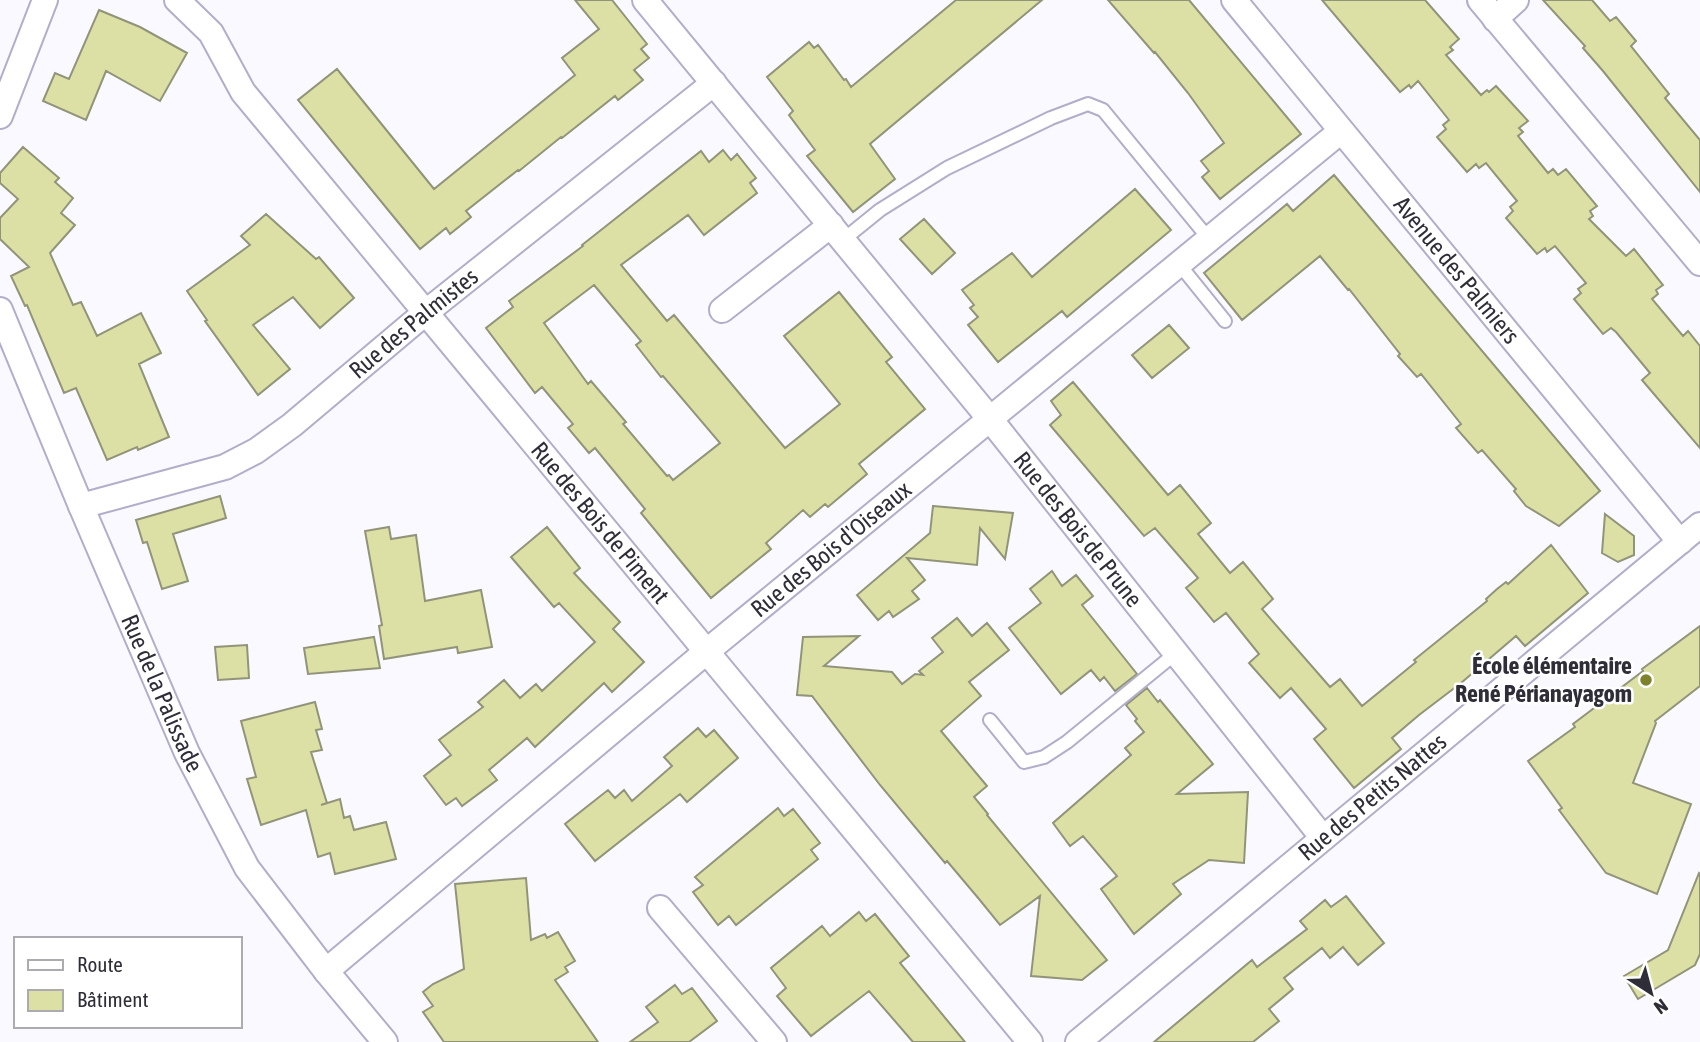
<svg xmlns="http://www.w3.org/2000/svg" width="1700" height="1042" font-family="'Asap Condensed',sans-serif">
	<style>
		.building { fill: #dce0a5; stroke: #929479; stroke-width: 2; fill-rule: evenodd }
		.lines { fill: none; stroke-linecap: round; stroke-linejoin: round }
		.service-casing { stroke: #b2aec9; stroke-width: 16 }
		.minor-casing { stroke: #b2aec9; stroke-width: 28 }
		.service { stroke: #fff; stroke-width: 12 }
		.minor { stroke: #fff; stroke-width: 24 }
		.poi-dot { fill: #7f822c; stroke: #fff; stroke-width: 2.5 }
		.labels { text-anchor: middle; stroke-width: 5; stroke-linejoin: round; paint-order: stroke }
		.street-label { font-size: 24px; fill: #2f2e38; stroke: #fff }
		.poi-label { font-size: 24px; font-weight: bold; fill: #2f2e38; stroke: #fff; text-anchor: end }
	</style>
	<rect width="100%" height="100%" fill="#faf9ff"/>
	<path class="building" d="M575,0H612L647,44L641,49L649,58L634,70L643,80L618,100L615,96L562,138L561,137L519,171L518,170L466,211L471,217L450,234L446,228L420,249L298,100L337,69L434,189L575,75L562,58L599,29Z
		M956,0H1042L870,144L895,179L853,212L807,156L815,150L789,115L793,111L767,77L809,42L814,48L818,45L844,80L846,79L851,87Z
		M1108,0H1189L1301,134L1220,199L1202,177L1209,171L1201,161L1224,143L1188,93L1155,52L1154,53Z
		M1322,0H1425L1459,39L1450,47L1453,50L1446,55L1481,95L1487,90L1489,92L1496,86L1528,121L1519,128L1523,132L1518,136L1548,173L1553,169L1558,175L1566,169L1597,206L1590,211L1593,216L1589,219L1626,256L1634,249L1663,285L1656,290L1658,294L1652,299L1683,336L1688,331L1700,346V448L1642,380L1650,373L1616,332L1611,328L1603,334L1574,299L1581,293L1578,289L1586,283L1555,246L1547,252L1545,248L1537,254L1506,218L1513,211L1510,207L1517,201L1486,163L1479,168L1476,164L1467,172L1437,137L1446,129L1443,125L1449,120L1418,81L1411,88L1409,85L1400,92Z
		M1543,0H1592L1610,21L1616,17L1636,41L1631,46L1669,94L1665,98L1700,140V192L1603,71L1583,48L1585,46Z
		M99,10L140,27L187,53L160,101L106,71L86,120L43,101L55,73L69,79Z
		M23,147L59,178L55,182L73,198L61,213L75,225L50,253L73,305L81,302L97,336L141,313L161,353L139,364L169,437L138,450L137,447L107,460L76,388L64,393L27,305L25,306L11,276L29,267L0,239V218L18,199L0,183V173Z
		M723,150L731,160L737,154L756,178L750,183L757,193L704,235L688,215L621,265L667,321L674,315L785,448L840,404L784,336L839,292L892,357L886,362L925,409L859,464L867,474L828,507L825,504L810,517L803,510L766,543L771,549L711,598L641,513L645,509L595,448L589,453L568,428L573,424L542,387L535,393L486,328L513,307L509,301L583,246L582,245L701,151L709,162ZM594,285L641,341L636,345L661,377L663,376L720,443L673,480L669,475L667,476L623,424L626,422L591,381L588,384L544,323Z
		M1334,175L1600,491L1559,526L1526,506L1514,491L1516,489L1482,450L1478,453L1456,428L1461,424L1421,374L1417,377L1398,356L1400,354L1349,289L1348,290L1320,256L1242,320L1204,273L1287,204L1293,211Z
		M1135,189L1171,230L1067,317L1062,311L998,362L968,325L978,317L970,308L974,305L962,290L1012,253L1032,277Z
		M266,214L316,259L319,257L354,298L320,328L293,297L253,325L290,369L258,395L205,321L207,320L187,291L250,245L241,236Z
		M924,219L955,253L932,274L900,239Z
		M1169,325L1189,348L1152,378L1132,355Z
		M1073,382L1168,495L1180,485L1211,523L1198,534L1230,573L1243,562L1273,599L1262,609L1330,687L1340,679L1362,706L1416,662L1414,660L1487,601L1486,599L1497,589L1506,582L1508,584L1551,545L1588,593L1525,646L1516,636L1461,683L1419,715L1392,738L1401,749L1354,788L1314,739L1326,729L1291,688L1280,698L1249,663L1259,654L1226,613L1214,622L1186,588L1198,578L1155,528L1144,536L1050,425L1061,415L1051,401Z
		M220,496L226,518L173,534L188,581L162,589L147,542L143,543L136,520Z
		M933,506L1013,513L1005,559L980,528L977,565L907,558L925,580L912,591L919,599L893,617L889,611L878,620L857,595L930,533Z
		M1605,514L1634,536V555L1618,562L1602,553Z
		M389,527L391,539L416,535L425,601L481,590L492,647L458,653L457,647L384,659L379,626L382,625L365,531Z
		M547,527L580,568L574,573L620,622L613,629L644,662L612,692L604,683L535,747L527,738L489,770L497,780L462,806L456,798L446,805L424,776L451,755L439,740L483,707L478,702L504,680L520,698L536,684L542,691L595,642L559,603L554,607L511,557Z
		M1052,571L1062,586L1076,575L1093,596L1082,605L1137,674L1115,691L1104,677L1100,681L1091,670L1061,694L1009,628L1041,603L1030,589Z
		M957,618L972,636L987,623L1009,650L969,682L981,696L941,731L987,786L974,797L988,814L987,815L1107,960L1082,980L1031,976L1040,896L1000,925L979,899L947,861L945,863L880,785L812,696L797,695L803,637L859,636L824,666L892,672L902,684L915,674L923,675L919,671L943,652L932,638Z
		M1700,626V686L1655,721L1656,723L1633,783L1691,804L1657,894L1606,873L1559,810L1562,808L1528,761L1575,727L1573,724L1643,671L1642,669Z
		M374,637L380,668L308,674L304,648Z
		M247,645L249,678L218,680L215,647Z
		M1147,688L1158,702L1160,700L1213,764L1177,794L1248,792L1244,863L1209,860L1173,884L1181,894L1134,934L1101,889L1117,876L1083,836L1070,846L1053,823L1131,755L1125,748L1144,732L1135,721L1137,719L1126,705Z
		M315,702L322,729L316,730L322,750L311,752L327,803L321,805L340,799L344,818L350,816L354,830L386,822L396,859L335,874L330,853L318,857L306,810L261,825L247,779L256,777L241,721Z
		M698,728L706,737L714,730L738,758L687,802L680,794L595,861L565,824L608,790L615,798L624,790L632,801L672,766L664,757Z
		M778,808L784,816L793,809L820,843L811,850L818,859L736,925L729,916L718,925L693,892L703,885L695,877Z
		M1699,873L1700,874V954L1695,965L1638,999L1624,976L1668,950Z
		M526,878L531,940L545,934L547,938L558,932L575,961L565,967L568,972L555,980L598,1042H444L423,1012L433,1006L423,992L433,984L464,969L455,884Z
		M1346,896L1384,943L1358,965L1343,947L1330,958L1322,948L1284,978L1293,989L1269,1009L1279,1021L1253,1042H1154L1252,960L1257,967L1307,929L1300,921L1325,900L1331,907Z
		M859,912L866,921L875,914L909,956L900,963L965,1042H913L869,991L811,1036L777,996L786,988L771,968L822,926L830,936Z
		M675,985L682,994L692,988L717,1021L689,1042H630L658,1022L646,1007Z"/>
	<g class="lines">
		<g class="service-casing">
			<path id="service" d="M843,240L880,210L947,168L1051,118L1088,104L1103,110L1209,239
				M1179,264L1225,321
				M990,720L1024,762L1044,757L1067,742L1176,653"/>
		</g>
		<g class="minor-casing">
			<g id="minor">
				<path id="s1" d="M177,0L211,33L243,92L1030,1042"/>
				<path id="s2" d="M645,0L990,419L1323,838"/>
				<path id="s3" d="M1234,0L1680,542"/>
				<path d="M1480,0L1700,263"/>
				<path d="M1495,19L1516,0"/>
				<path d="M0,116L45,0"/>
				<path id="s4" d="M0,310L81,506L187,753L247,868L326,971L385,1042"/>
				<path d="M722,310L831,225"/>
				<path id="s5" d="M81,506L225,467L256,451L292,425L425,313L714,83"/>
				<path d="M660,908L774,1042"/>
				<path id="s6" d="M326,971L706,652L1341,131"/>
				<path id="s7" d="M1078,1042L1700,525"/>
			</g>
		</g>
		<use href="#service" class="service"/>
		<use href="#minor" class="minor"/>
	</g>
	<circle class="poi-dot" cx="1646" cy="680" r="7"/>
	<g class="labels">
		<g class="street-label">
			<text dy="8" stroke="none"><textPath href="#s3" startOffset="350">Avenue des Palmiers</textPath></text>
			<text dy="8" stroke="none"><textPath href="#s5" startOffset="387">Rue des Palmistes</textPath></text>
			<text dy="8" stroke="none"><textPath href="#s1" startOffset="674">Rue des Bois de Piment</textPath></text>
			<text dy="8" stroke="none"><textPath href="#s2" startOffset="684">Rue des Bois de Prune</textPath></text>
			<text dy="8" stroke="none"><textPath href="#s6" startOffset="658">Rue des Bois d'Oiseaux</textPath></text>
			<text dy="8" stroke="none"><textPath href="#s4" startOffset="416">Rue de la Palissade</textPath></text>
			<text dy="8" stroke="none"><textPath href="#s7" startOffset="383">Rue des Petits Nattes</textPath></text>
		</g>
		<g class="poi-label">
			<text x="1632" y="674">École élémentaire<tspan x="1632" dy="28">René Périanayagom</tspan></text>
		</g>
	</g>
	<rect x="14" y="937" width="228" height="91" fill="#ffffff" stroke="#acabaf" stroke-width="2"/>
	<rect x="28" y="960" width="35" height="10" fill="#ffffff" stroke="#acabaf" stroke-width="2"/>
	<text x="77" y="972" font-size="21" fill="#2f2e38">Route</text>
	<rect x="28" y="990" width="35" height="21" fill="#dce0a5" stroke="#acabaf" stroke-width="2"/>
	<text x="77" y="1007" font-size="21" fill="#2f2e38">Bâtiment</text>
	<g transform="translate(1651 993) rotate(144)" stroke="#ffffff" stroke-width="5" paint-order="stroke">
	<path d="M0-5L12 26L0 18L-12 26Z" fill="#2f2e38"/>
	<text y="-10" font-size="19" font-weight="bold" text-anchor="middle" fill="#2f2e38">N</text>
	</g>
</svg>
